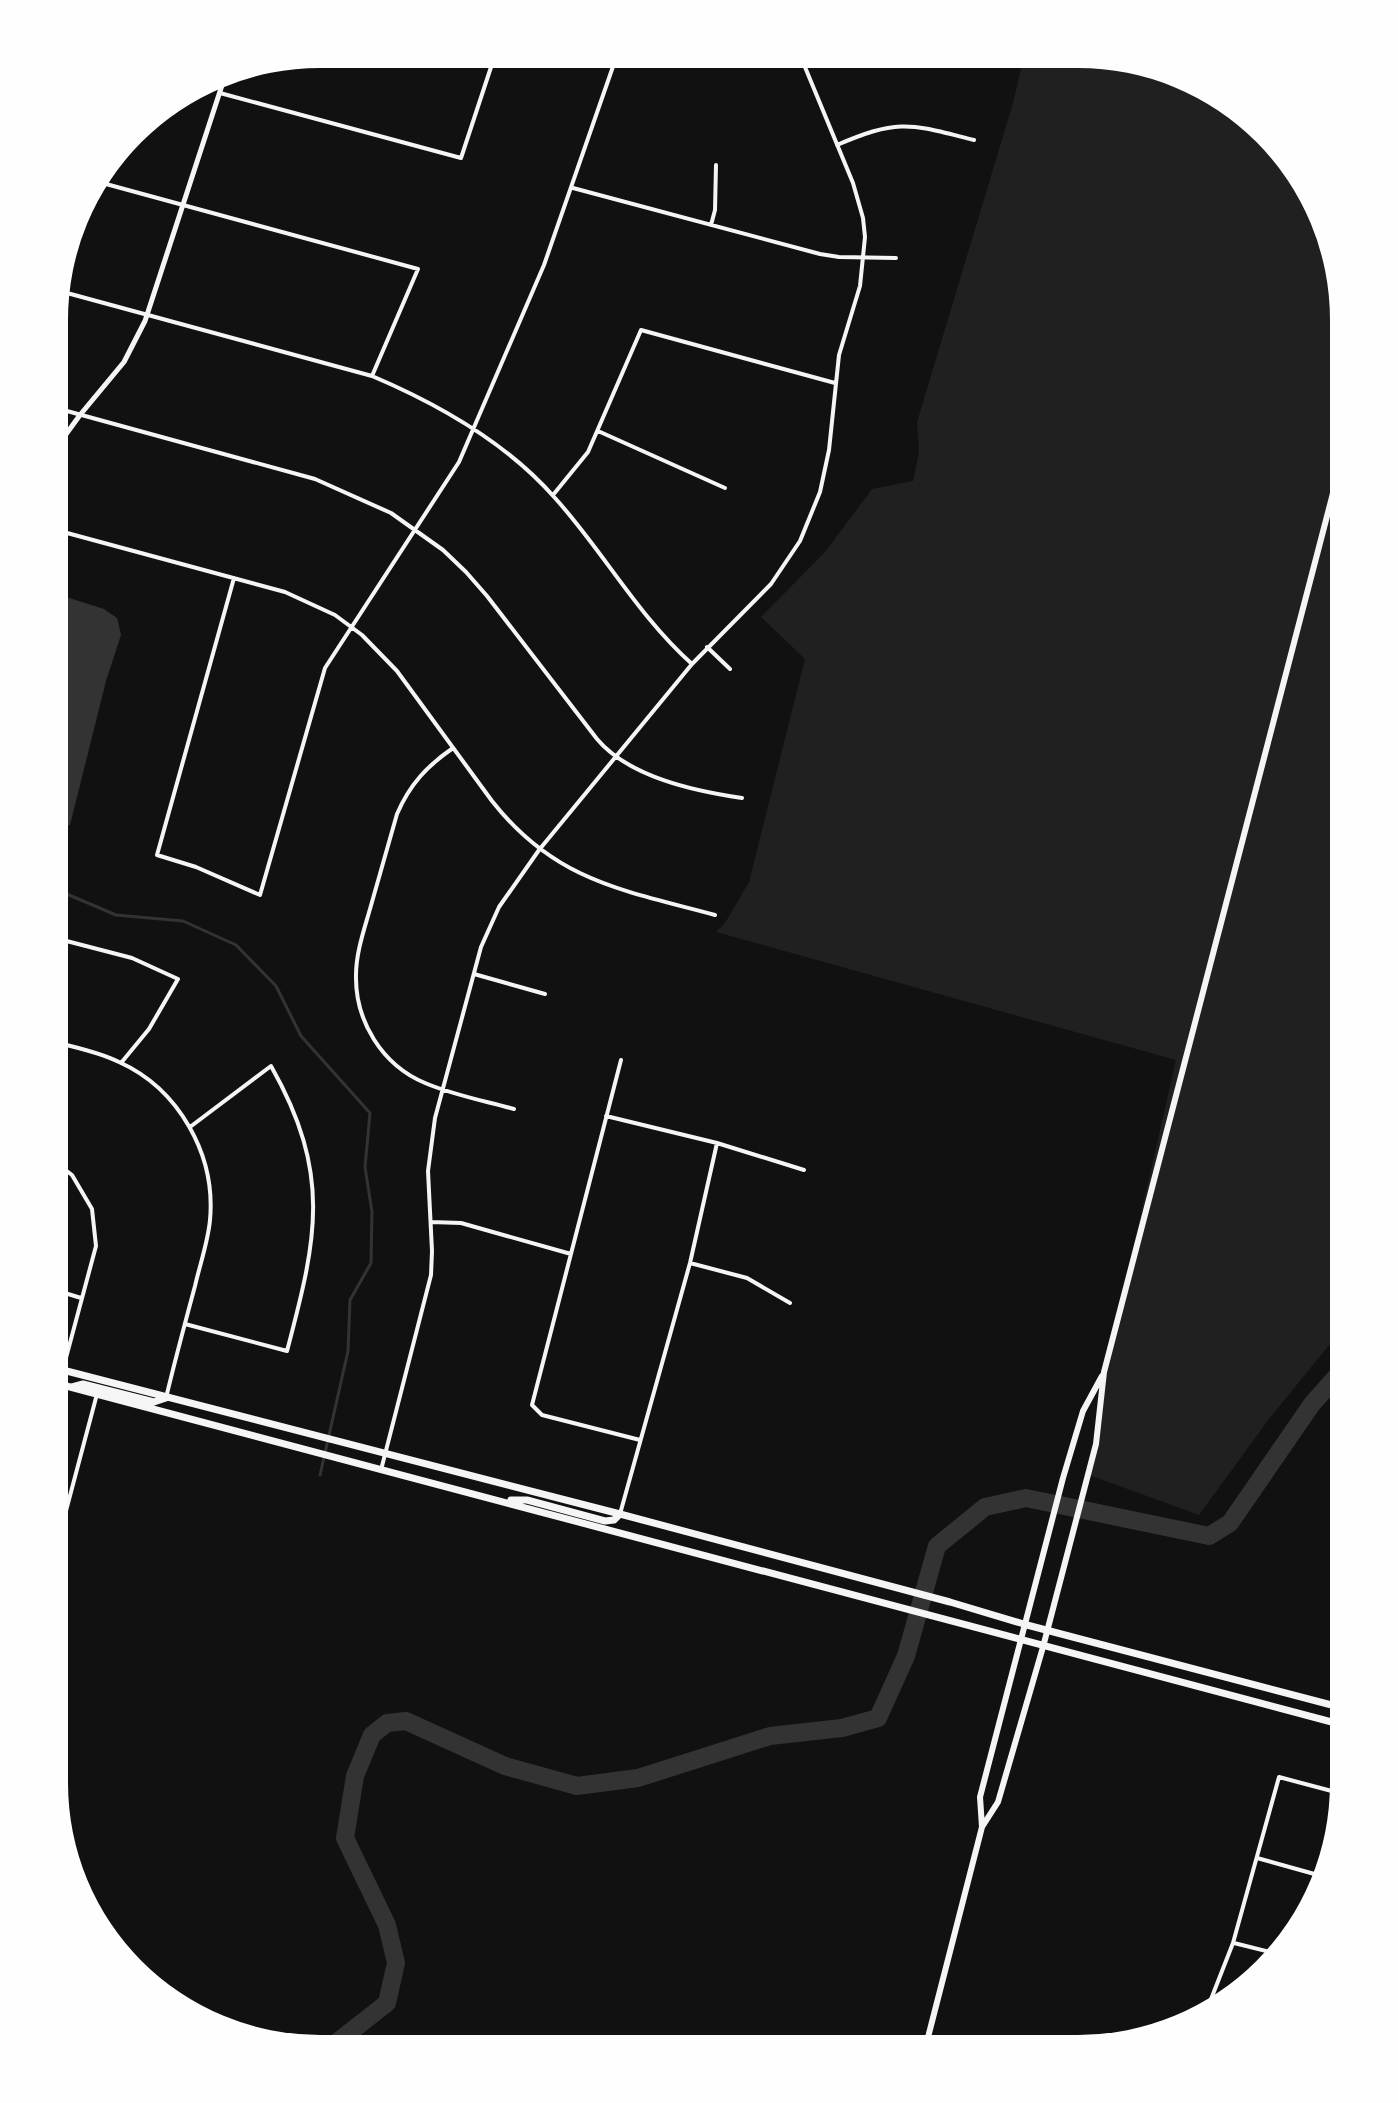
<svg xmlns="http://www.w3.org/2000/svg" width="1398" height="2103" font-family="Inter,sans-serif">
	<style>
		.green { fill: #202020 }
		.water { fill: #333 }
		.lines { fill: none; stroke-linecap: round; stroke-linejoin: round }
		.stream { stroke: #333; stroke-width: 3 }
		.river { stroke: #333; stroke-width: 18 }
		.minor { stroke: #f5f5f5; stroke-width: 4 }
		.tertiary { stroke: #f5f5f5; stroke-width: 5 }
		.secondary { stroke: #f5f5f5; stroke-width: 6 }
		.primary { stroke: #f5f5f5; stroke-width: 7 }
	</style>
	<rect width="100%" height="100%" fill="#111"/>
	<path class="green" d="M1024,56H1113L1239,109L1324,218L1344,320V1327L1269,1419L1199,1515L1089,1475L1113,1336L1176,1060L716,932L725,923L749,882L805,659L761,617L825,552L872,489L913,481L919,452L917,422L1013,103Z"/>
	<path class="water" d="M63,596L104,609L117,618L121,635L106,681L70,825L55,831L56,599Z"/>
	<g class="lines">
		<path class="stream" d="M55,889L116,915L183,921L236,945L276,986L301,1036L370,1113L365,1167L372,1212L371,1263L350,1300L348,1351L320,1475"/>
		<path class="river" d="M331,2047L387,2003L396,1963L387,1925L345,1838L355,1776L372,1735L387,1723L406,1721L505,1766L577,1786L638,1778L770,1736L842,1728L878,1718L906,1656L937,1546L985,1507L1026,1498L1209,1536L1230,1523L1312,1404L1344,1368"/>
		<path class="minor" d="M220,93L461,158L495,55
			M837,145C900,118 910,124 974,140
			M95,181L418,269L372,376
			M573,188L820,254L839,257L896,258
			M711,225L715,210L716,165
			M56,290L372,376C438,404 507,443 555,498C603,551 638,616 692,664
			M56,408L315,479L391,513L443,550L466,572L487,596L597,739C629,777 694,791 742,798
			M598,431L725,488
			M553,495L588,452L641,330L835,383
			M56,530L285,592L335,615L362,635L397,671L492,801C555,881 622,890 715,915
			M234,578L157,855L196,867L260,895L325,668L459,462L544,265L617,55
			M707,647L730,669
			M453,748C427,766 410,784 397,814C388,845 379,877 370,909C364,930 356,953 356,975C355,1021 382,1065 425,1083C453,1095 485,1101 514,1109
			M55,938L132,958L178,979L149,1029L121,1063
			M474,974L545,994
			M55,1042C77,1048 99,1052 119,1062C179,1089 216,1155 210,1220C208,1242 200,1264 195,1286C185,1323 175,1360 166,1398
			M621,1060L532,1405L542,1415L640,1440
			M606,1116L717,1143L804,1170
			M55,1162L72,1175L92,1209L96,1246L63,1369
			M431,1222L461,1223L571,1254
			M690,1263L747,1278L790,1303
			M55,1290L81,1298
			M185,1324L287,1351C317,1238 332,1174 271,1066L190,1127
			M381,1470L431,1275L432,1251L428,1171L435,1118L481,947L499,907L539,850L692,664L771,584L800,541L820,492L829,450L839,355L860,286L865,237L863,218L853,183L800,55
			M620,1514L690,1263L717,1143
			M54,1556L97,1394
			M1257,1858L1318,1875
			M1234,1943L1278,1954
			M1206,2012L1233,1943L1279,1777L1343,1794"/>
		<path class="tertiary" d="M56,448L80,415L124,362L145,321L226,73"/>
		<path class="secondary" d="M982,1827L998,1802L1043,1647L1096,1444L1104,1372L1344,451
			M925,2049L982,1827L980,1797L1063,1478L1083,1411L1102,1376"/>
		<path class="primary" d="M55,1368L620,1514L950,1602L1027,1625L1343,1708
			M55,1383L1343,1725
			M72,1387L83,1384L154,1402L166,1398
			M511,1500H527L605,1521L614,1520L620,1514"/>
	</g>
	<path d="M0 0H1398V2103H0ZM320 68H1078A252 252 0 0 1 1330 320V1783A252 252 0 0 1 1078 2035H320A252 252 0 0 1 68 1783V320A252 252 0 0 1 320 68Z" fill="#fefefe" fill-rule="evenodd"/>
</svg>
